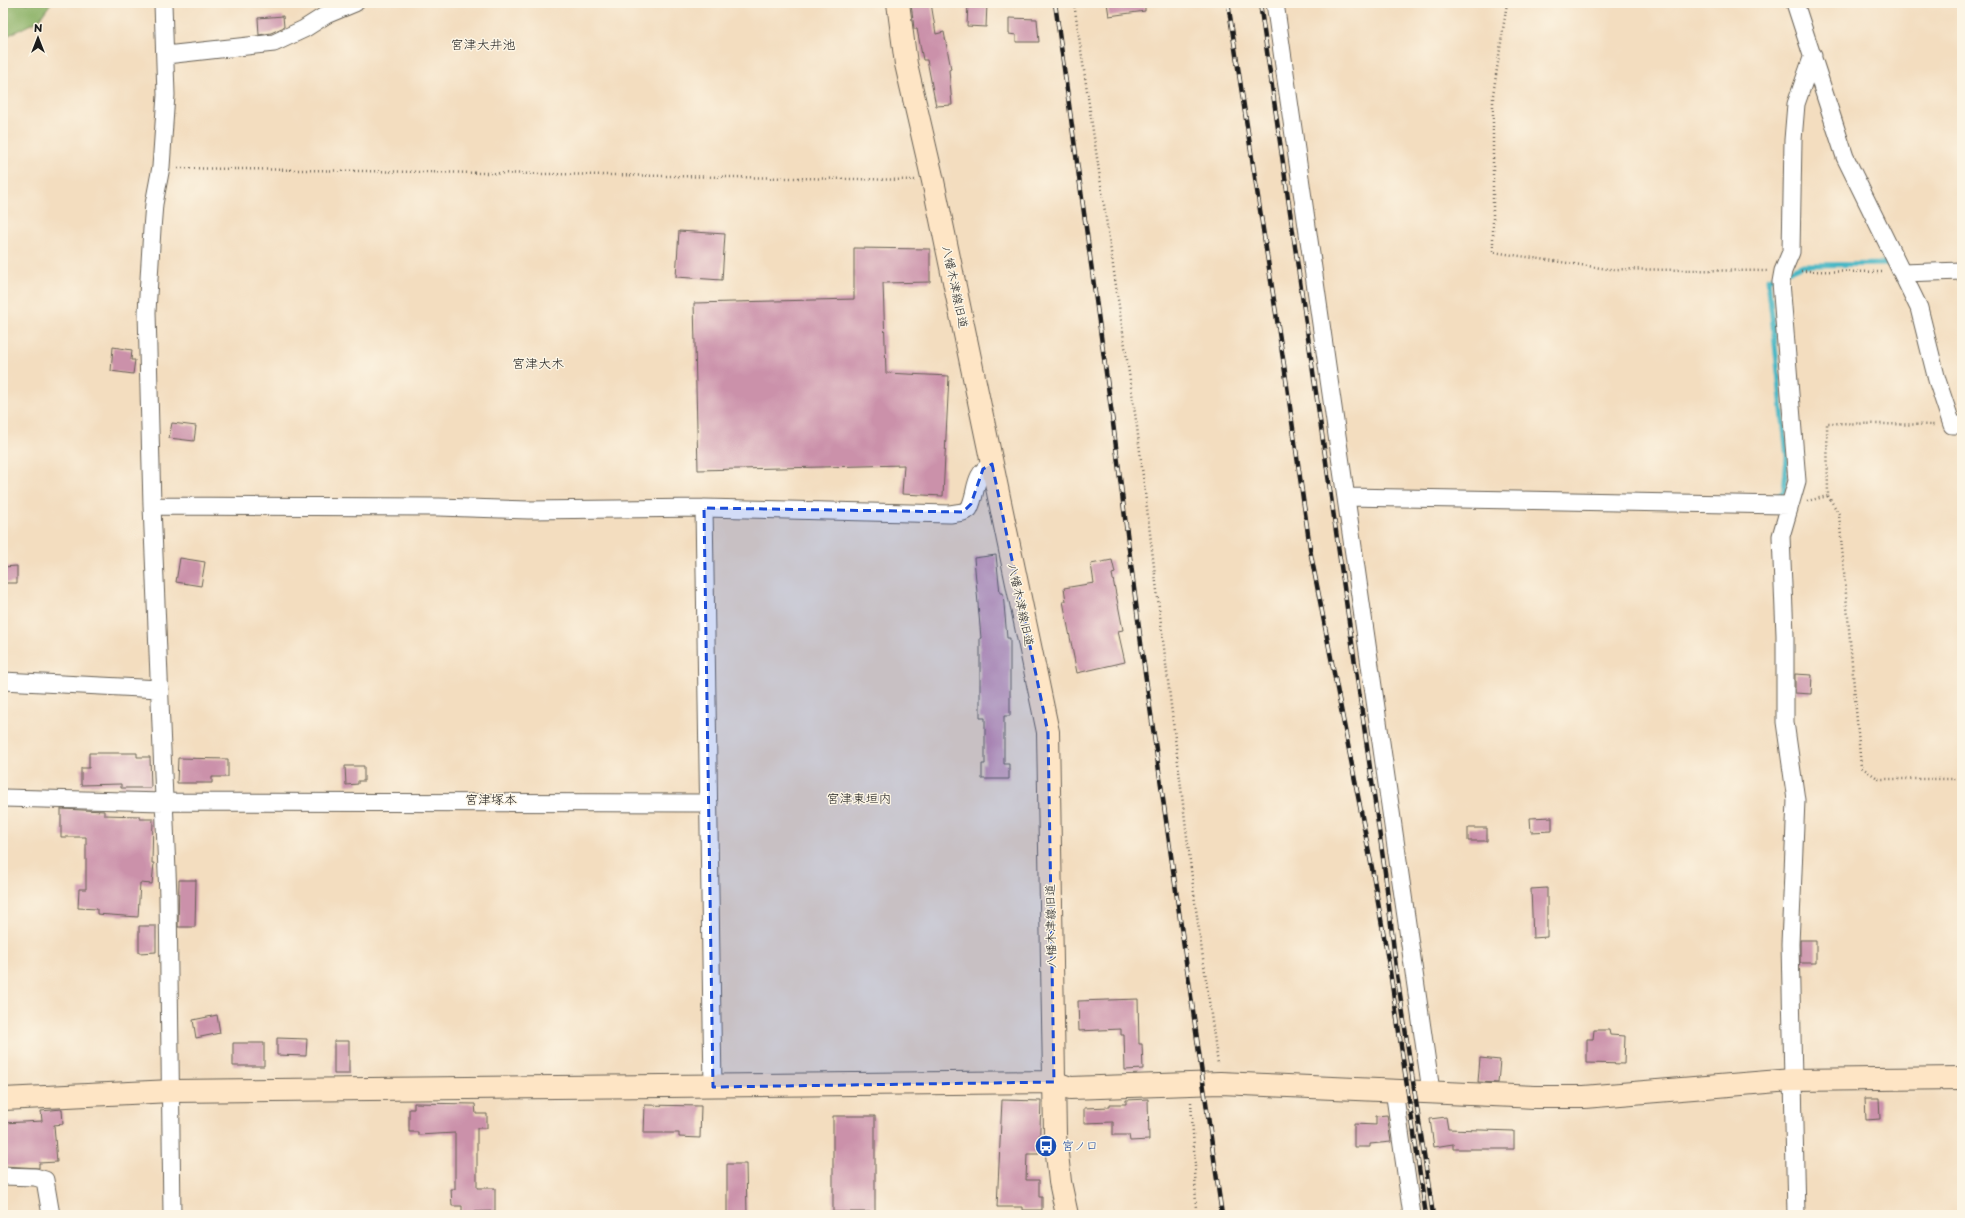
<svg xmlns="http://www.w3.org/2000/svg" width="1965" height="1218" font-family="'Playpen Sans','Klee One',sans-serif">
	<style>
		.forest { fill: #8cb268; stroke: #546742 }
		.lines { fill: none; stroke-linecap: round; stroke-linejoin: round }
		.stream { stroke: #4ab7c5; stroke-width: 5 }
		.building { fill: #cb91aa }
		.street-casing { stroke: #676055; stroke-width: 19 }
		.secondary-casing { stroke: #676055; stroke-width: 24 }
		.path { stroke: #676055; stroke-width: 2.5; stroke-dasharray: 1 3; stroke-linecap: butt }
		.street { stroke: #fff; stroke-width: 17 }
		.secondary { stroke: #fee5c5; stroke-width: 22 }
		.rail-casing { stroke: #1c1c1c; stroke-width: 4.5 }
		.rail { stroke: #fcf5e5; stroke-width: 3; stroke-dasharray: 9; stroke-linecap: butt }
		.marked { fill: #1d4ed8; fill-opacity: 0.2; stroke: #1d4ed8; stroke-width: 3; stroke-dasharray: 8 5; stroke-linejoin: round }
		.labels { text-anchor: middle; stroke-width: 3; stroke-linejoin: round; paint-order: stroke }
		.street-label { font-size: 12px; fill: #1c1c1c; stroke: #fcf5e5 }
		.transit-label { font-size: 12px; fill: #164399; stroke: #fcf5e5; text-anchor: start }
		.neighbourhood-label { font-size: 13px; fill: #1c1c1c; stroke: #fcf5e5 }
	</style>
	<rect width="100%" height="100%" fill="#fcf5e5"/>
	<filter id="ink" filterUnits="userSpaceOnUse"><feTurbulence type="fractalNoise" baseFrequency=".025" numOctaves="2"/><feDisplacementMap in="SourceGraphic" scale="8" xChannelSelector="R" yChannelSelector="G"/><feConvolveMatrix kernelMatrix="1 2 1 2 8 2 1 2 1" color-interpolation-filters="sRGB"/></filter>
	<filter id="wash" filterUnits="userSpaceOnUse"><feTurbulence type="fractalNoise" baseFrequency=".012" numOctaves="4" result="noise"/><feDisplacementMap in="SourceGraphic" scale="16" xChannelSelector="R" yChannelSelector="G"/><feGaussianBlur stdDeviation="0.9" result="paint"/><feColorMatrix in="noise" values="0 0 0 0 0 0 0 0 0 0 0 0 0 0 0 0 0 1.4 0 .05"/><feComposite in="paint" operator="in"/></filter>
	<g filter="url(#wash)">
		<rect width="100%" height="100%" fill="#f3ddbf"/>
		<path class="forest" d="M3,3H51L39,20L3,38Z"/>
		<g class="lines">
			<path class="stream" d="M1787,272L1803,265L1894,264
				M1773,501L1784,491L1787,457L1768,279L1779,275"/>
		</g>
		<g id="blocks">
			<path class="building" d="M911,3H931L936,34L944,32L951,69L949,70L952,105L936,106L927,60H923L917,29H914Z
				M968,3H987L986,27L967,26Z
				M1107,3H1145V11L1109,16Z
				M283,16L284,27L271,33L259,35L258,18Z
				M1009,18L1037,19L1039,42H1016V35L1009,34Z
				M679,231L725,234L722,280L676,277Z
				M854,248L930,249V282L883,283L886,373L949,376L943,496L902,494L904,465L698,470L694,303L854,299Z
				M113,347L132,350L131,360H135L133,374L111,371Z
				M172,423L196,426L194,441L169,438Z
				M996,555L1000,593H1003L1007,638H1010V716H1004V764H1009V779H982V764H985V718H980V638H981L974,558Z
				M180,558L205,562L201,586L176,582Z
				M1112,560L1115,573L1112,574L1123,630L1118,631L1125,662L1077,673L1063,601H1066L1064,588L1094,583L1091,564Z
				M17,566V583H3V567Z
				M1795,674L1812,675L1811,694L1795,693Z
				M89,753H137V757H150L151,788H121V784L81,785V768H89Z
				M178,758L228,759V777H212V783H177Z
				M345,766H364V781H358V784L346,785Z
				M61,809L104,811V815L140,816V819H153L152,863H154L152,884L140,883L138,917L97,914V909L78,908L79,889H86V837H61Z
				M1552,817V831L1531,832L1530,818Z
				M1468,828H1487V841H1468Z
				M179,880H196L195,927H178Z
				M1547,888V937L1533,938L1531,889Z
				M139,926H156V952L139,953Z
				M1800,940H1816V963H1800Z
				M1138,999L1139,1044H1142L1143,1069L1125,1070L1124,1035H1121V1029L1079,1031L1078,1001Z
				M217,1015L220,1033L196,1038L193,1020Z
				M1594,1030H1609L1610,1035L1625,1036L1624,1064L1587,1063V1039H1593Z
				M277,1038L307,1039L306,1056L277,1055Z
				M334,1041H349V1074H334Z
				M233,1043H264V1066H233Z
				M1480,1058L1500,1060L1498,1083L1478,1082Z
				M1865,1098H1879L1880,1119L1866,1120Z
				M1148,1099L1149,1140L1130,1141L1129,1135H1113V1122L1084,1123V1108L1110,1107V1104H1126V1100Z
				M1002,1100L1041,1101L1039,1154H1027L1026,1180H1039V1197H1042V1210H1022V1207H997Z
				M414,1103L475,1104L476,1114H487V1128H477V1188H495V1211L462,1212V1206H452L451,1189H455V1133L418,1135V1132H409V1109H414Z
				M645,1105L701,1106L700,1138L679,1137V1133H644Z
				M62,1109L63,1124L54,1125L57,1162L39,1163V1168L3,1166V1123L42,1121L41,1111Z
				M1387,1115L1391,1142L1370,1144V1147H1354V1124L1376,1125V1116Z
				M833,1116H875V1212H833Z
				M1446,1117L1448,1129L1514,1131V1149H1453V1144L1434,1147L1430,1119Z
				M727,1164H746L747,1215H727Z"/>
		</g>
	</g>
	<g filter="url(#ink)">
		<use href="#blocks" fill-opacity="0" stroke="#676055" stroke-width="1"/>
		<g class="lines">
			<g class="street-casing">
				<path id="street" d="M163,3L166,95L161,167L154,204L152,229L147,312L152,506L168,896L172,1215
					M1275,3L1431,1091
					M1795,3L1845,157L1902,273L1962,271
					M166,55L274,43L304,29L326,15L355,3
					M1902,273L1919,308L1937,380L1952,425H1962
					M1346,497L1789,505
					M152,506L439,507L529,510L704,508L950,514L963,512L969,509C978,492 972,475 992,464
					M704,508L713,1087
					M3,681L160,689
					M3,798L164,802L709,803
					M1394,1090L1412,1215
					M3,1176L35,1177L45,1180L51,1215
					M1796,1215L1790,944L1796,800L1785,722V635L1781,536L1797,481L1781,282L1783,271L1791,252L1793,140L1796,104L1813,55"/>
			</g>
			<g class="secondary-casing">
				<path id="secondary" d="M898,3L906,64L933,181L1048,732L1055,1135L1060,1182L1067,1215
					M3,1099L172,1091L1054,1082L1070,1088L1220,1083L1535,1097H1584L1792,1080L1962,1078"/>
			</g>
			<path class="path" d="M1074,3L1137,427L1195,902L1218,1064
				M1507,3L1493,95V252L1608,269L1768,271
				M178,168L915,180
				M1801,271L1884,272
				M1828,496L1839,514L1861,767L1879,779H1962
				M1807,501L1828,496L1827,423L1934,425
				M1191,1102L1195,1164L1196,1215"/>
			<use href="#street" class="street"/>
			<use href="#secondary" class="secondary"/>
			<g class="rail-casing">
				<path id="rail" d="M1055,3L1113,423L1142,651L1222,1215
					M1228,3L1284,365L1311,555L1372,868L1390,971L1426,1215
					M1260,3L1385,872L1396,968L1433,1215"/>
			</g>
			<use href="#rail" class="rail"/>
		</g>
	</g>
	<path class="marked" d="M992,464L1048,732L1054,1082L713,1087L704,508L963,512L971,504L983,469Z"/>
	<defs>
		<g id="bus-disc" transform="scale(1.15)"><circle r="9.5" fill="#1a4fb4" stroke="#fcf5e5"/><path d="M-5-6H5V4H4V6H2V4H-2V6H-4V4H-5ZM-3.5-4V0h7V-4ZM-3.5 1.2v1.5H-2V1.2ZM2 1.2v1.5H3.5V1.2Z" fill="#fff"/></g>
	</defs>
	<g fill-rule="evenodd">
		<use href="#bus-disc" x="1046" y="1146"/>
	</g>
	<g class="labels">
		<g class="street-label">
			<text transform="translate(955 287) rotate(78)" y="4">八幡木津線旧道</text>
			<text transform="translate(1021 605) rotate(78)" y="4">八幡木津線旧道</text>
			<text transform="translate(1051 926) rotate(-91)" y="4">八幡木津線旧道</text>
		</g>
		<g class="transit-label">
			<text x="1062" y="1150">宮ノ口</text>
		</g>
		<g class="neighbourhood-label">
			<text x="483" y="49">宮津大井池</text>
			<text x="538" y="368">宮津大木</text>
			<text x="859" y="803">宮津東垣内</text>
			<text x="491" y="804">宮津塚本</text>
		</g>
	</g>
	<rect width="1965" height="1218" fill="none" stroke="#fcf5e5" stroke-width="16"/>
	<g transform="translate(38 38)" stroke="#fcf5e5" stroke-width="3" paint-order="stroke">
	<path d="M0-3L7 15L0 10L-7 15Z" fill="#1c1c1c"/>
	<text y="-6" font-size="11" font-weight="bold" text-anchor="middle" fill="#1c1c1c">N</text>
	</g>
</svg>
